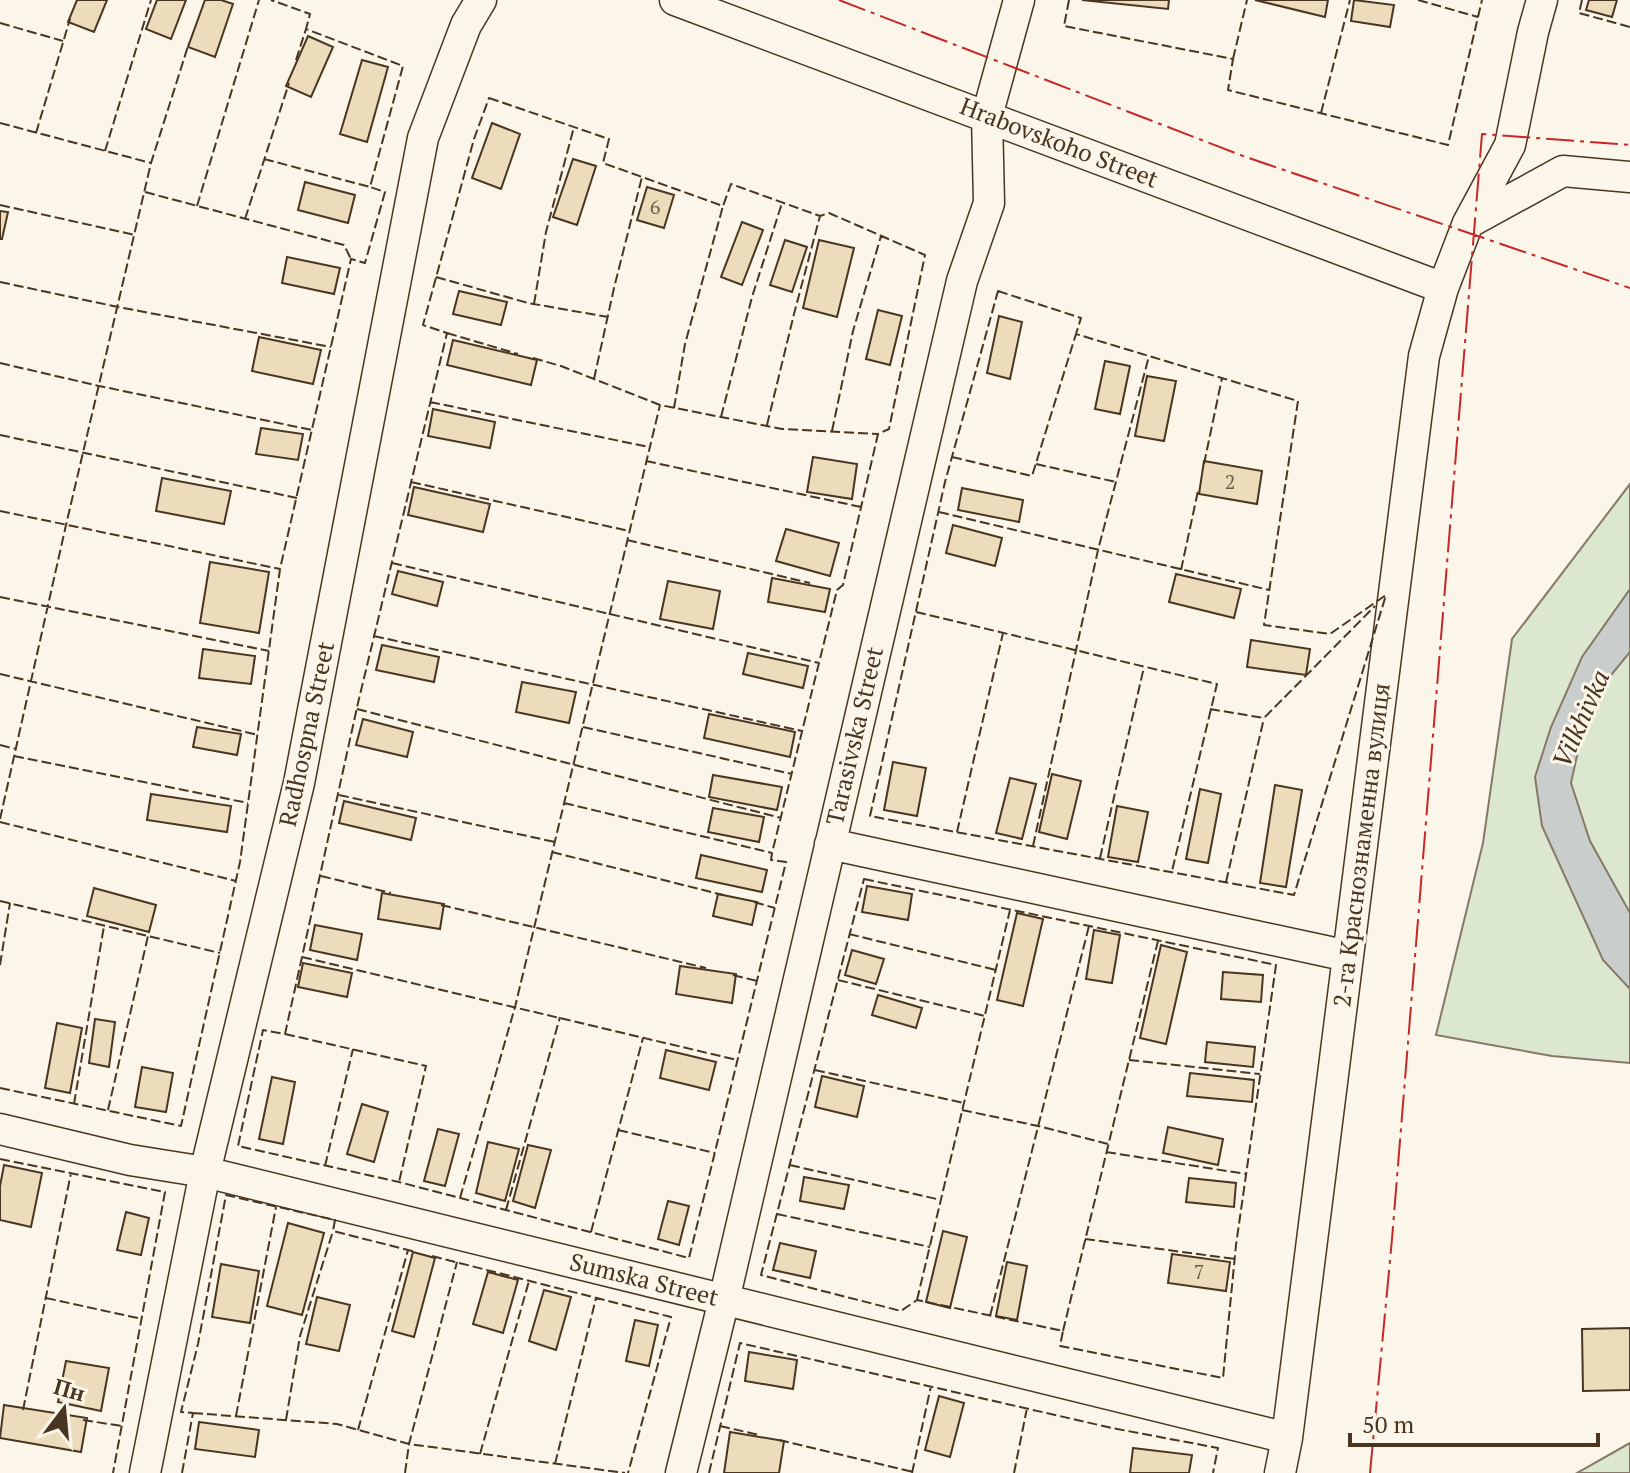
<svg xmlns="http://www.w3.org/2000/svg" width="1630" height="1473" font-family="'PT Serif',serif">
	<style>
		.green { fill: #dce7d0; stroke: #887966; stroke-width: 2 }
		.water { fill: #c9cecd; stroke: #887966; stroke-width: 2 }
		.building { fill: #ecdcbc; stroke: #4a3520; stroke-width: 2 }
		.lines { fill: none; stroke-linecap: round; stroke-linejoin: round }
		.street-casing { stroke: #4a3520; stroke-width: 33 }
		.street { stroke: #fbf6e9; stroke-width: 30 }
		.fence { stroke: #4a3520; stroke-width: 2; stroke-dasharray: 10 4; stroke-linecap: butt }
		.power { stroke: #c62828; stroke-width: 2; stroke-dasharray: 28 6 4 6; stroke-linecap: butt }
		.labels { text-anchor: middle; stroke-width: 6; stroke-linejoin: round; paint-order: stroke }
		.number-label { font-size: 20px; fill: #725f47 }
		.street-label { font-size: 24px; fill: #4a3520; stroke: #fbf6e9 }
		.water-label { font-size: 26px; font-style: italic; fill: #4a3520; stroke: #fbf6e9 }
	</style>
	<rect width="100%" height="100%" fill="#fbf6e9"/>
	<path class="green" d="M1630,484V1063L1552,1056L1436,1035L1483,843L1512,639Z
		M1630,1443V1473H1577Z"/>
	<path class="water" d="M1630,589V652L1607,680L1580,742L1571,783L1590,841L1630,913V989L1603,960L1542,826L1535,777L1551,727L1582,657Z"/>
	<path class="building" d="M77,0H107L94,32L68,22Z
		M157,0H186L171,39L146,29Z
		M205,0H221L233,4L215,57L188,47Z
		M1082,0H1169L1168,9Z
		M1255,0H1328L1325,17Z
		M1354,0L1394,5L1390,27L1351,21Z
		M1589,0H1617L1612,17L1586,10Z
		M308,36L333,47L311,97L286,86Z
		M362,60L388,67L367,142L340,134Z
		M492,123L520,134L501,189L472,178Z
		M573,159L596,166L577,225L553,217Z
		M305,182L355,195L348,223L298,210Z
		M647,187L674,195L664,228L637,220Z
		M0,211L8,212L2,239H0Z
		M742,222L763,230L742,285L721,277Z
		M785,240L807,247L792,292L770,285Z
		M819,240L854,248L837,317L803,308Z
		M287,257L340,268L334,294L282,283Z
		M459,291L507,302L501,325L453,314Z
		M878,310L902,316L890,365L866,359Z
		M999,316L1022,322L1010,379L987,373Z
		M259,337L321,350L313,384L252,371Z
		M453,340L537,360L531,385L447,365Z
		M1105,361L1130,366L1120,414L1095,409Z
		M1147,376L1176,381L1164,441L1135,436Z
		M433,409L495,422L490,448L428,436Z
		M261,428L303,434L298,460L256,454Z
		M813,457L857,464L852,499L807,492Z
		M1204,461L1262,471L1257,504L1199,494Z
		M162,478L231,491L224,524L156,511Z
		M414,487L490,504L483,532L408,515Z
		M962,488L1023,500L1019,522L958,510Z
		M953,525L1002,538L995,566L946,553Z
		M786,529L839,543L830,576L776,561Z
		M210,562L269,572L259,633L200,623Z
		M398,571L443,582L437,606L392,594Z
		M1176,574L1241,589L1234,618L1169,602Z
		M772,578L830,589L825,612L768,602Z
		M668,581L720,591L713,629L660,619Z
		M1251,640L1310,649L1306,675L1247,667Z
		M382,645L439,657L434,682L376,670Z
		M203,649L255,656L251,684L199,678Z
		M748,653L808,666L803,688L743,674Z
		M522,682L576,692L569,723L516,712Z
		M709,714L795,732L790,757L704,738Z
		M363,719L413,732L407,757L356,745Z
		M197,727L241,734L237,755L193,747Z
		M893,762L926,768L917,816L884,810Z
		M1052,774L1081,781L1067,839L1039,832Z
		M713,775L782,787L777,810L709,797Z
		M1010,778L1036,784L1022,839L996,833Z
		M1275,785L1302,790L1286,887L1260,883Z
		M1200,789L1221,794L1208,863L1186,859Z
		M151,794L231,806L227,832L147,820Z
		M344,801L416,818L411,840L339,823Z
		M1117,806L1148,812L1138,862L1108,857Z
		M713,808L764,817L759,842L708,832Z
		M701,855L767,870L762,892L696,878Z
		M867,886L912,894L908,920L862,912Z
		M94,888L156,905L149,932L87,916Z
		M382,893L444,904L440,929L378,919Z
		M718,894L757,902L752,925L713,916Z
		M1017,913L1043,919L1023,1006L997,1000Z
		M315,925L362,934L357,960L310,950Z
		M1094,930L1120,935L1112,983L1086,979Z
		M1161,945L1187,952L1166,1044L1140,1038Z
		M852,950L884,959L876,984L845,975Z
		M303,963L352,973L347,997L298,987Z
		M680,966L736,974L732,1003L676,994Z
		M1223,972L1263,975L1261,1002L1221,999Z
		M878,995L922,1008L916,1028L872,1015Z
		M95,1019L115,1022L109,1067L89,1063Z
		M57,1023L82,1028L70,1093L45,1088Z
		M1207,1042L1255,1047L1253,1067L1205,1062Z
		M666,1050L716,1062L709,1090L660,1078Z
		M142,1067L173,1073L166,1112L135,1107Z
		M1190,1073L1254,1080L1252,1102L1187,1096Z
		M822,1076L864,1086L857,1117L815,1107Z
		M272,1077L295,1082L283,1144L259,1139Z
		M362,1104L388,1112L374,1162L347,1154Z
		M1168,1127L1223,1139L1218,1165L1163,1153Z
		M438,1129L459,1134L445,1186L424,1181Z
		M488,1142L519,1149L505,1201L476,1193Z
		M528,1145L551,1150L535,1208L513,1201Z
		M4,1165L42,1173L31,1227L0,1220V1186Z
		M804,1177L849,1185L844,1209L800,1201Z
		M1189,1178L1236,1183L1234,1207L1186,1202Z
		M668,1201L689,1206L679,1245L658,1239Z
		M126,1212L149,1218L141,1255L117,1250Z
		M288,1223L324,1233L302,1315L267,1306Z
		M943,1231L967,1237L950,1308L926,1302Z
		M780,1243L816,1251L810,1278L773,1270Z
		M413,1252L435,1258L414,1337L392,1331Z
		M1172,1254L1230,1262L1226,1291L1168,1283Z
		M1007,1262L1027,1266L1017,1320L996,1316Z
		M221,1264L259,1271L250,1323L212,1317Z
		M488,1272L518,1280L503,1333L473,1324Z
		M544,1290L571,1297L556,1350L529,1341Z
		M317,1297L350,1305L339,1351L306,1344Z
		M635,1320L658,1325L649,1366L626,1361Z
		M1630,1328V1390L1583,1391L1582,1329Z
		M749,1352L797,1360L793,1389L745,1381Z
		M66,1361L109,1368L101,1411L58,1402Z
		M939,1396L964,1403L950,1457L925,1450Z
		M4,1405L87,1418L81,1452L0,1438Z
		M199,1422L259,1430L255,1457L195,1449Z
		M730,1432L784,1441L779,1473H724Z
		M1133,1448L1192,1455L1189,1473H1130Z"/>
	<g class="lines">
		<g class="street-casing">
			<path id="street" d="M675,0L1443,288
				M1468,223L1563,171L1630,177
				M830,844L1348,956
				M0,1129L130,1160L205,1172L1287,1438
				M145,1473L205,1172L299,783L423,138L466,25L481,0
				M681,1473L724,1300L962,281L989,203L987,116L1019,0
				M1280,1473L1287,1438L1424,356L1443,288L1468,223L1510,145L1533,32L1542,0"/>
		</g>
		<use href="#street" class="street"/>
		<path class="fence" d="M1069,0L1064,26L1233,59L1228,90L1448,145L1482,0
			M1418,0L1478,17
			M1582,0L1579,13L1630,27
			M0,23L63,41
			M1233,59L1247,0
			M296,60L306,29
			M489,98L609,139L603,163L723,206L731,184L820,216L829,213L925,255L889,429L878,434L843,585L837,590L772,853L771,860L786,862L689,1258L399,1182L238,1146L263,1030L285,1034L358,703L447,333L423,325L474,139Z
			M1321,113L1350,0
			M0,123L151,163
			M36,133L70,19
			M105,151L151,0
			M264,159L370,187
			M145,192L344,245L351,259
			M0,205L135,235
			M197,206L259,0
			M245,219L289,83
			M436,277L528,303L608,317
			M0,282L118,307L331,347
			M998,291L1081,318L1076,334L1298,401L1264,625L1330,634L1386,595L1294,895L870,816L945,482Z
			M534,304L546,232L574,127
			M447,333L518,354
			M533,358L561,366L660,405L782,429L878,434
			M0,363L99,386L312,430
			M594,379L614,288L642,177
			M430,402L649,447
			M674,408L685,344L723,206
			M721,417L752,297L782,203
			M767,425L794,314L820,216
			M832,431L853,331L881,236
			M0,435L297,498
			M952,457L1032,476L1076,334
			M646,461L861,507
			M1036,464L1116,482
			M1204,464L1222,378
			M411,482L629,531
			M0,511L280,569
			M939,512L1269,590
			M627,540L810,583
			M392,563L819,663
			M1181,570L1198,491
			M0,597L269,651
			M916,612L1217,684L1172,871
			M374,636L802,731
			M0,674L258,735
			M357,709L781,818
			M1210,709L1264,718L1375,606
			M583,727L792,774
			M0,745L16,749
			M14,756L248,803
			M339,795L555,842
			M564,803L772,853
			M0,819L66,525L151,163L189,43
			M0,822L236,881
			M957,832L1003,633
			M1033,846L1098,550L1149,356
			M552,852L723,895
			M1100,858L1144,667
			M321,876L391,893
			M864,879L1276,965L1236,1245L1223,1378L1060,1346L1063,1331L917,1300L901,1311L761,1275Z
			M1226,882L1264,718
			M0,901L220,953
			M754,902L775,908
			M441,905L706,968
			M849,934L996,970
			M302,957L737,1060
			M0,965L10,903
			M733,975L757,981
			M838,980L985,1016
			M285,1034L426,1066L399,1182
			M1129,1060L1260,1074
			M815,1070L964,1103
			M0,1088L181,1126L240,862L280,569L351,259L365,263L385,192L370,187L403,66L306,29L310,14L271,0
			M74,1104L104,926
			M108,1110L148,936
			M962,1110L1038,1126L1108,1144
			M618,1130L715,1153
			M1106,1152L1246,1174
			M0,1159L165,1192L113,1473
			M790,1165L941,1200
			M325,1166L353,1049
			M460,1198L515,1007L660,405
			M506,1210L560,1017
			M777,1214L930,1247
			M591,1232L643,1038
			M1085,1239L1235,1259
			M432,1256L671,1317L628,1473
			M46,1298L142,1319
			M917,1300L1010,910
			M990,1316L1089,926
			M1063,1331L1158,941
			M23,1410L71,1173
			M193,1413L337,1424L409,1444L625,1473
			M236,1416L276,1207
			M83,1420L122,1426
			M286,1420L300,1336L333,1231
			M720,1426L759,1435
			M358,1430L408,1250
			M779,1440L913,1472
			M480,1454L529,1281
			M555,1464L596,1298
			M182,1473L193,1413L181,1412L198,1344L226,1195L335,1220L333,1231L416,1252
			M405,1473L409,1444L457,1262
			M709,1473L740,1343L1112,1428L1218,1448L1213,1473
			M912,1473L931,1386
			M1014,1473L1027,1408"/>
		<path class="power" d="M839,0L1243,156L1630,288
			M1370,1473L1392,1239L1482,134L1630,145"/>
	</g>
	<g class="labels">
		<g class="number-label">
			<text x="655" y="214">6</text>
			<text x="1230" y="489">2</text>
			<text x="1199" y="1279">7</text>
		</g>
		<g class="street-label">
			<text transform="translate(1059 143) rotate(21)" y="8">Hrabovskoho Street</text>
			<text transform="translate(307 734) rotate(-78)" y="8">Radhospna Street</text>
			<text transform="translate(855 736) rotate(-77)" y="8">Tarasivska Street</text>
			<text transform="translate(1362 845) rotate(-83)" y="8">2-га Краснознаменна вулиця</text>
			<text transform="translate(644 1280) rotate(14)" y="8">Sumska Street</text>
		</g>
		<g class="water-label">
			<text transform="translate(1581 719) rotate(-66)" y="9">Vilkhivka</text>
		</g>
	</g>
	<g transform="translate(64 1409) rotate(16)" stroke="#fbf6e9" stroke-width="6" paint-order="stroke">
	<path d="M0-6L14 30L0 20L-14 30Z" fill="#4a3520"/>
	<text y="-12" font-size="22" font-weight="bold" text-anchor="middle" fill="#4a3520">Пн</text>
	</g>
	<path d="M1350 1433v12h248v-12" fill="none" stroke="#4a3520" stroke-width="4"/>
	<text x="1362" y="1433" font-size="24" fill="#4a3520" stroke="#fbf6e9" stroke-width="6" paint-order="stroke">50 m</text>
</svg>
